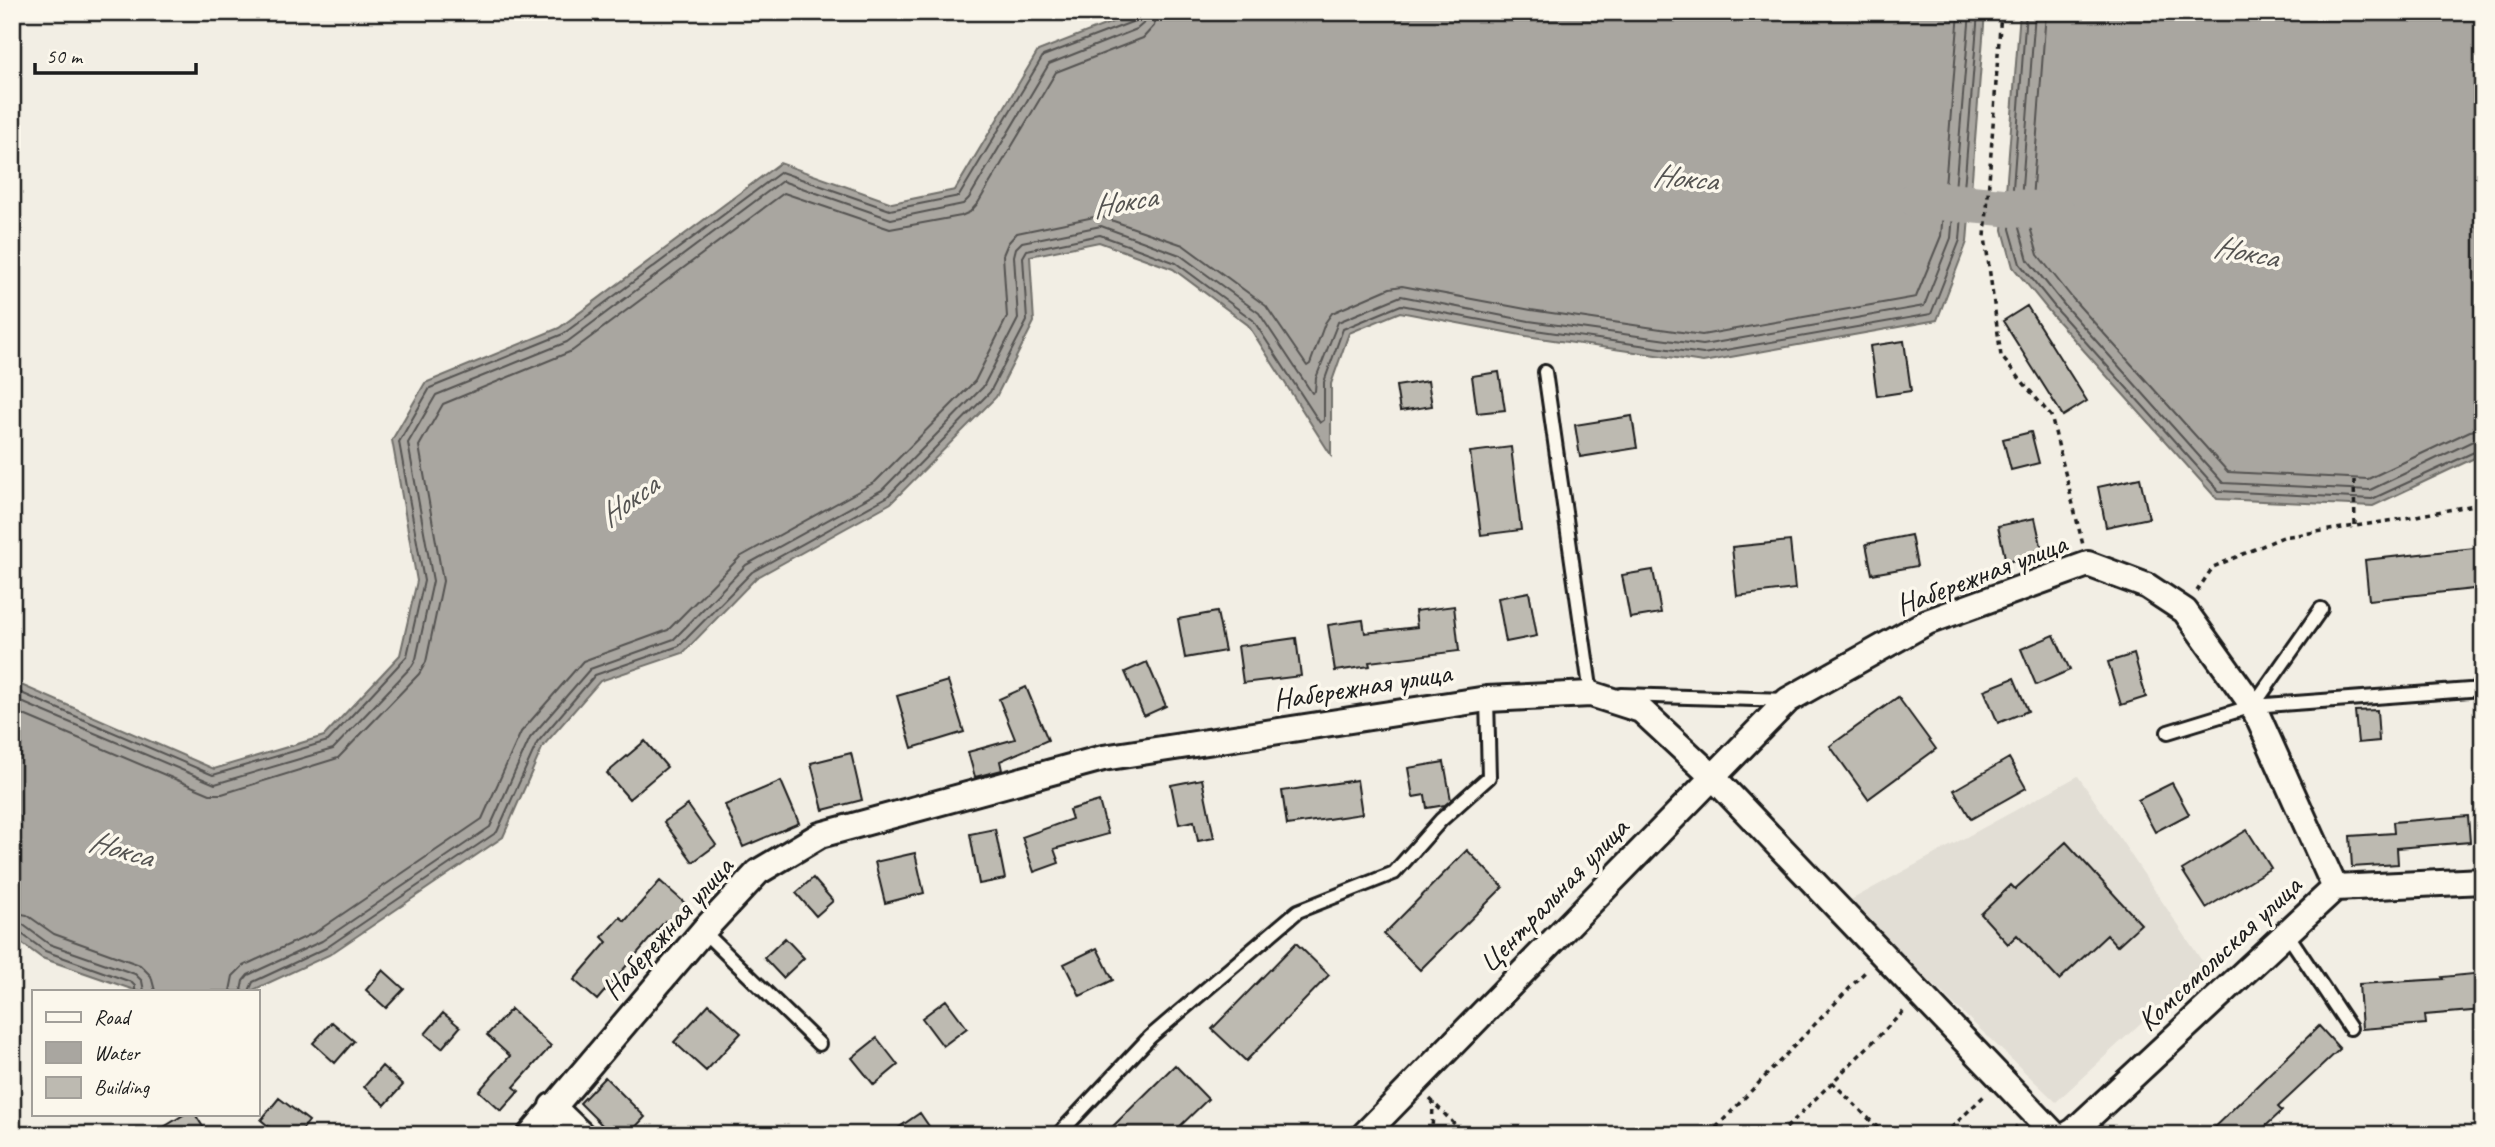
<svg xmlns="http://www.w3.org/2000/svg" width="2495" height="1147" font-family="Caveat,sans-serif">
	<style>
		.built { fill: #e2ded5 }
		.water { fill: #a9a6a0; stroke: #716f6b; stroke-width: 2 }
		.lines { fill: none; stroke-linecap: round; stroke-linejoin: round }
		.shore { stroke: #545351; stroke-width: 2 }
		.river { stroke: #a9a6a0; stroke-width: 38 }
		.building { fill: #bdbab1; stroke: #1c1c1c; stroke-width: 2 }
		.service-casing { stroke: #1c1c1c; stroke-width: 18 }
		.minor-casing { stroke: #1c1c1c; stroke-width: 30 }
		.path { stroke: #1c1c1c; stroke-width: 3.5; stroke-dasharray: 5 5; stroke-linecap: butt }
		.service { stroke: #fbf7ec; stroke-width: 12 }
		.minor { stroke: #fbf7ec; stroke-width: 24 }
		.labels { text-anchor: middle; stroke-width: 7; stroke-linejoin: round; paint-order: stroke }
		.street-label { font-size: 30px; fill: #1c1c1c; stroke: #fbf7ec }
		.water-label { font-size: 32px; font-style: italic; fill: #545351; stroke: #fbf7ec }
	</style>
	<rect width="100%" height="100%" fill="#f2eee4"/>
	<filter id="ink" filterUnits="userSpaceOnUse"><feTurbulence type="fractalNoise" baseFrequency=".0143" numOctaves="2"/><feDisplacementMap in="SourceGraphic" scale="14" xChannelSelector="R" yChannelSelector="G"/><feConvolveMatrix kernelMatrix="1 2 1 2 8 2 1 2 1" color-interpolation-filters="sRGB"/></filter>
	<g filter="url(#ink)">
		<path class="built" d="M2078,776L2204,964L2056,1102L1847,902Z"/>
		<path class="water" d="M1138,12H1985L1967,242L1937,320L1703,362L1526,336L1400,312L1349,333L1331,384V455L1248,325L1173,269L1099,242L1030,256L1034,322L996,397L891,503L756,578L683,653L600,681L543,746L503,837L329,955L251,991H137L42,958L12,936V681L214,769L324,736L400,655L417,581L392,440L425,383L559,328L780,163L892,203L955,190L1038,51Z
			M2020,12H2483V454L2373,506L2217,499L2053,316L2013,267L2003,230Z"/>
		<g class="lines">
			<path class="shore" d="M2026,12L2010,229L2020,264L2058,311L2219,491L2372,499L2483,448
				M2035,12L2019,228L2028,260L2065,306L2223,483L2370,490L2473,441L2483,440
				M2046,12L2030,227L2038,255L2073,299L2228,472L2368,479L2470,431L2483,429
				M12,689L213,775L328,741L407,656L424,581L399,442L430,388L563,334L781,172L890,210L959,196L1043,56L1132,22L1137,18V12
				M12,698L215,784L333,749L412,666L416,659L433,581L408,443L436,395L567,342L782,181L891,219L963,204L969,198L1049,64L1137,29L1145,22L1146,12
				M12,710L210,794H222L338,758L419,674L426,662L443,581L419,446L443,404L572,351L784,193L890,229L961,216L970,212L978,203L1056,72L1143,38L1154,26L1157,12
				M12,912L27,915L54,934L140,965L151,976L155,991
				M12,922L22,924L49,944L135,974L142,981L144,991
				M12,931L19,932L45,951L131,982L135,986V991
				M230,991L233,976L243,966L316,932L482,819L521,732L583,661L668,630L740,557L875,482L975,381L1007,317L1003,255L1008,243L1017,233L1099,216L1183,245L1266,306L1307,366L1310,364L1325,323L1332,313L1390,288L1402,286L1531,310L1702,335L1916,297L1941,236L1959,12
				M241,991L243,981L248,975L322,941L490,827L530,738L590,669L674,639L746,565L882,490L983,387L1018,319L1014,256L1016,248L1022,242L1101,226L1180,255L1259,313L1312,393L1315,391L1316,378L1338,322L1401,296L1529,321L1703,345L1924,306L1951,238L1970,12
				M249,991L253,982L326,948L497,832L537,743L595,675L679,646L752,572L887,497L990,392L1027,321L1023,257L1027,250L1100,235L1176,263L1253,320L1320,423L1324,420V382L1343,329L1401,305L1528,329L1703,354L1931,314L1960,240L1978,12"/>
			<path class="river" d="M1917,199L2056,212"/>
		</g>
		<path class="building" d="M2027,306L2087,401L2063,416L2003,321Z
			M1904,341L1911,391L1877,396L1870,346Z
			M1499,372L1505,410L1477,413L1472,376Z
			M1428,381L1432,406L1400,411L1396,386Z
			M1632,416L1637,448L1580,457L1575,425Z
			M2031,432L2039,463L2011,470L2003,439Z
			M1511,447L1521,530L1481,535L1470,452Z
			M2140,478L2149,518L2106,527L2098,487Z
			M2035,518L2043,554L2006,562L1998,526Z
			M1911,535L1917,566L1872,574L1866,544Z
			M1790,541L1795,589L1737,596L1732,547Z
			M2483,547V588L2369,600L2365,560Z
			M1653,570L1661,613L1630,618L1622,575Z
			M1529,592L1537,636L1506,642L1498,598Z
			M1454,606L1459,651L1369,662L1370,666L1335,671L1328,625L1363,620L1365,633L1417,627L1415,611Z
			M1217,612L1225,651L1185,658L1178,619Z
			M2054,635L2070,670L2036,685L2021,649Z
			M1296,638L1301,676L1243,683L1238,646Z
			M2134,654L2146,697L2121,705L2108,662Z
			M1147,662L1166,706L1144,716L1125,672Z
			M2014,678L2028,711L1998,723L1984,690Z
			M948,681L964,732L912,748L897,696Z
			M1026,687L1048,740L1000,761L1002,770L975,777L968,752L1015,739L999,699Z
			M1898,697L1936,749L1868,799L1830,746Z
			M2377,710L2379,741L2358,743L2355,711Z
			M645,741L667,767L629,799L607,773Z
			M851,753L862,800L823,810L811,763Z
			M2009,758L2026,788L1971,819L1954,790Z
			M1444,762L1451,800L1445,805L1427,808L1425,795L1413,797L1408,768Z
			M1202,779L1214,838L1198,841L1194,821L1179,824L1171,785Z
			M1357,780L1362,814L1287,825L1282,791Z
			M781,781L799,823L743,847L725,805Z
			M2172,783L2189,814L2155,832L2138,800Z
			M1099,801L1108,834L1054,849L1059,863L1034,872L1022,837L1072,819L1069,810Z
			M688,805L716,845L693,862L664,822Z
			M2468,816L2470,842L2397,848L2398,864L2352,867L2350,836L2394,833L2393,822Z
			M995,829L1005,879L979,884L970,834Z
			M2247,830L2271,868L2206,908L2182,870Z
			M2066,842L2141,924L2117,946L2107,935L2059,980L2017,935L2008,944L1981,914L2011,885L2015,889Z
			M1467,850L1503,887L1420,970L1384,934Z
			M915,853L924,893L885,903L875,862Z
			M813,878L833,901L816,916L796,893Z
			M660,881L686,904L668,924L665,921L597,1000L574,980L607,942L602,937L620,917L625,921Z
			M785,938L804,958L783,978L764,958Z
			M1296,943L1329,975L1246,1061L1212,1029Z
			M1097,948L1113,980L1080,996L1064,964Z
			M383,970L404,989L386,1008L366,990Z
			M2483,973V1010L2425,1015L2426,1024L2362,1029L2359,984L2443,979L2442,977Z
			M946,1000L967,1028L943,1046L922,1018Z
			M709,1004L741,1033L706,1071L674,1042Z
			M511,1009L551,1046L514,1087L519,1091L501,1111L479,1091L510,1056L487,1035Z
			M443,1013L460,1027L442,1048L425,1034Z
			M332,1022L354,1041L335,1063L313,1043Z
			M2319,1026L2340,1049L2278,1107L2282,1111L2256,1135H2206Z
			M877,1038L898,1065L874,1085L852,1058Z
			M1175,1065L1208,1099L1171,1135H1104Z
			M382,1066L403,1085L385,1105L364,1087Z
			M605,1077L645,1117L628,1135H612L580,1103Z
			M279,1098L309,1121L298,1135H279L261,1120Z
			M920,1113L935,1135H888Z
			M185,1114H195L208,1135H151Z"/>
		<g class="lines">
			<g class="service-casing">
				<path id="service" d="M1545,372L1591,694H1596
					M1621,695L1788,700
					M2253,706L2321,609
					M2168,732L2253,706L2483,689
					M703,931L819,1044
					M2286,932L2350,1028
					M1058,1135L1150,1037L1298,911L1394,873L1441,820L1489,777L1487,699"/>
			</g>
			<g class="minor-casing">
				<path id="minor" d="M552,1106L582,1135
					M530,1135L703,931L758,872L820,835L1103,758L1487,699L1591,694L1641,710L1712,776L2055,1135
					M1364,1135L1788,700L1927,622L2088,564L2147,586L2185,611L2253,706L2335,888
					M2067,1135L2074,1131L2335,888L2483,881"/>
			</g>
			<path class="path" d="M2001,12L1985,237L2001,356L2051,416L2083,545
				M2354,480L2355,526
				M2197,591L2213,567L2283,537L2395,520L2474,505L2483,500
				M1832,1082L1885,1135
				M1430,1099L1465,1135
				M1432,1135L1433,1102
				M1709,1135L1866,971
				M1779,1135L1904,1011
				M1944,1135L1985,1095
				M2008,1135L2017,1126"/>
			<use href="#service" class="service"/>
			<use href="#minor" class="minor"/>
		</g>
	</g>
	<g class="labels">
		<g class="street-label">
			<text transform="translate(1981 574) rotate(-21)" y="10">Набережная улица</text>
			<text transform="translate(1362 686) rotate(-9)" y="10">Набережная улица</text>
			<text transform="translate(1553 895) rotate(-46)" y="10">Центральная улица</text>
			<text transform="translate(667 928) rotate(-48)" y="10">Набережная улица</text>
			<text transform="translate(2219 953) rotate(-43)" y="10">Комсомольская улица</text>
		</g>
		<g class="water-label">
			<text transform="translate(1685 177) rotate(5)" y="11">Нокса</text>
			<text transform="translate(1124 201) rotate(-10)" y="11">Нокса</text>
			<text transform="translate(2246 251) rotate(11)" y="11">Нокса</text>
			<text transform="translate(628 500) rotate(-36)" y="11">Нокса</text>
			<text transform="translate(121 848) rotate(16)" y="11">Нокса</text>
		</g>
	</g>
	<rect width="2495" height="1147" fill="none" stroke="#fbf7ec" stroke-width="42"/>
	<rect x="21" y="21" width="2453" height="1105" fill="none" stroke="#1c1c1c" stroke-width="2.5" filter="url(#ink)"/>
	<rect x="32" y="990" width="228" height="126" fill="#fbf7ec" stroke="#a29f99" stroke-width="2"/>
	<rect x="46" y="1012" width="35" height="10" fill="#fbf7ec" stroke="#a29f99" stroke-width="2"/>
	<text x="94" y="1024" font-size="21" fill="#1c1c1c">Road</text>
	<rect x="46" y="1042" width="35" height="21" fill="#a9a6a0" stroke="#a29f99" stroke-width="2"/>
	<text x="94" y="1060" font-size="21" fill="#1c1c1c">Water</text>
	<rect x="46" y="1077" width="35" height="21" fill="#bdbab1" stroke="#a29f99" stroke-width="2"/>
	<text x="94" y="1094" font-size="21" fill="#1c1c1c">Building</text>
	<path d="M35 63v10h161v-10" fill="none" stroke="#1c1c1c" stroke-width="3.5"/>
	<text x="46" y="63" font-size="21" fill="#1c1c1c" stroke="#fbf7ec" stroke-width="5" paint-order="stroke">50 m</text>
</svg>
